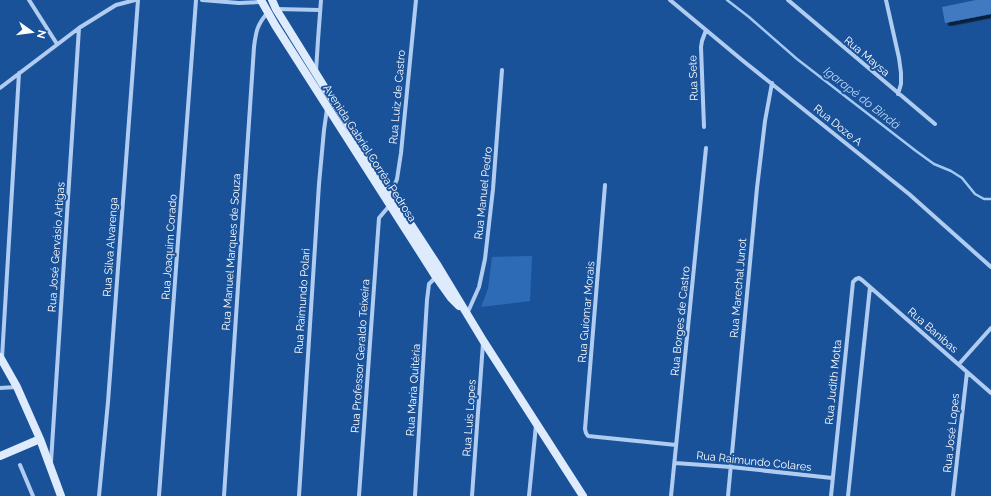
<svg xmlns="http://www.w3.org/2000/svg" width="991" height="496" font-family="Raleway,sans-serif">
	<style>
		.green { fill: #2e6bb7 }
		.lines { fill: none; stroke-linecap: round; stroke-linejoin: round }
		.stream { stroke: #a3c8f3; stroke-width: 2.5 }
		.building { fill: #437ac1; filter: url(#shadow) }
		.street { stroke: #b0cdf1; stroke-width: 4 }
		.secondary { stroke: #deebfc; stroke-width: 8 }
		.labels { text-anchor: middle; stroke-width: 4; stroke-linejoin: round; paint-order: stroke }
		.street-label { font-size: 11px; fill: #fff; stroke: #1a529a }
		.water-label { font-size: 12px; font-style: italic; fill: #bdd7f7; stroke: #1a529a }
	</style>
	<defs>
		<filter id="shadow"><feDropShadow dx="3.5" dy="3.5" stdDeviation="0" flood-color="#0009"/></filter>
	</defs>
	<rect width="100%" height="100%" fill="#1a529a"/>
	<path class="green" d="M532,256L530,301L481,307L488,289L492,257Z"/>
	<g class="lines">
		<path class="stream" d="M727,0L749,17L797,59L916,151L934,164L951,171L962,178L975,194L984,199H991"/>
	</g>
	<path class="building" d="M976,0H991V14L945,23L942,7Z"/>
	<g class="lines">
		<path class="street" d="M29,0L57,44
			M202,0L239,3L261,2
			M670,0L742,60L909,194L991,267
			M788,0L935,124
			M886,0L899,58L901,73V84L898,94
			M276,9L320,10
			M316,71L318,40L321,0
			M0,88L79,28L116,5L135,0
			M704,127L701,47L702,41L706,30
			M605,185L585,429L586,433L588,436L676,445
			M391,194L397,179L401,153L416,0
			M467,314L479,287L485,259L493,189L502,70
			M2,358L19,73
			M959,364L991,328
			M0,388L17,387
			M51,462L79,28
			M675,463L731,467L832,478
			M20,465L33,496
			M99,496L108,402L138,0
			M159,496L196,0
			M224,496L254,47C256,31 257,25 268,12
			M299,496L319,184L324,130L327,109
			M359,496L379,218L390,205
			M415,496L427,300L429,284L436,277
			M472,496L483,343
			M529,496L536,425
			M671,496L706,148
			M728,496L757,188L765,121L772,83
			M831,496L853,282L856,279L859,278L862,280L991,393
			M848,496L870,287
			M953,496L967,372"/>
		<path class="secondary" d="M261,0L275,25L436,277L451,298L459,306
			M272,0L276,9L325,88L335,103L391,194L438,266L484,342L583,496
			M0,357L17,387L40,439L61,496
			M0,456L40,439"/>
	</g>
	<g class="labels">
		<g class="street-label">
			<text transform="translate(867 56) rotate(40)" y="4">Rua Maysa</text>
			<text transform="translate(693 78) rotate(-92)" y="4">Rua Sete</text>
			<text transform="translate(397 97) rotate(-85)" y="4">Rua Luiz de Castro</text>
			<text transform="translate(838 125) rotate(39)" y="4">Rua Doze A</text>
			<text transform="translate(370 153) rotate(57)" y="4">Avenida Gabriel Corrêa Pedrosa</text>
			<text transform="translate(483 193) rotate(-84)" y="4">Rua Manuel Pedro</text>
			<text transform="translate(56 247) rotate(-86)" y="4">Rua José Gervásio Artigas</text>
			<text transform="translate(110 247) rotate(-86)" y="4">Rua Silva Alvarenga</text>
			<text transform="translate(169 247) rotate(-86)" y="4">Rua Joaquim Corado</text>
			<text transform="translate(231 252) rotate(-86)" y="4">Rua Manuel Marques de Souza</text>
			<text transform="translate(738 288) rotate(-85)" y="4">Rua Marechal Junot</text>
			<text transform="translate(302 301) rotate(-86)" y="4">Rua Raimundo Polari</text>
			<text transform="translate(586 312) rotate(-85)" y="4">Rua Guiomar Morais</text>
			<text transform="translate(680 321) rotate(-84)" y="4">Rua Borges de Castro</text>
			<text transform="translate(933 330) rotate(41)" y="4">Rua Banibas</text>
			<text transform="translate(360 356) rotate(-86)" y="4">Rua Professor Geraldo Teixeira</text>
			<text transform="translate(833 382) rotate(-84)" y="4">Rua Judith Motta</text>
			<text transform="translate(413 390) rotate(-86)" y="4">Rua Maria Quitéria</text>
			<text transform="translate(469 418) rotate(-86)" y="4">Rua Luis Lopes</text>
			<text transform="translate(951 433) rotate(-84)" y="4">Rua José Lopes</text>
			<text transform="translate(754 461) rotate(6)" y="4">Rua Raimundo Colares</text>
		</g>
		<g class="water-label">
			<text transform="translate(862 98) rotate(38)" y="4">Igarapé do Bindá</text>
		</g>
	</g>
	<g transform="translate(32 32) rotate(104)" stroke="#1a529a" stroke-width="3" paint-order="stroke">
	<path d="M0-3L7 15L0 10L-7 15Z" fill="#ffffff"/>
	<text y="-6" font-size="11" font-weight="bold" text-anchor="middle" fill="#ffffff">N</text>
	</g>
</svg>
